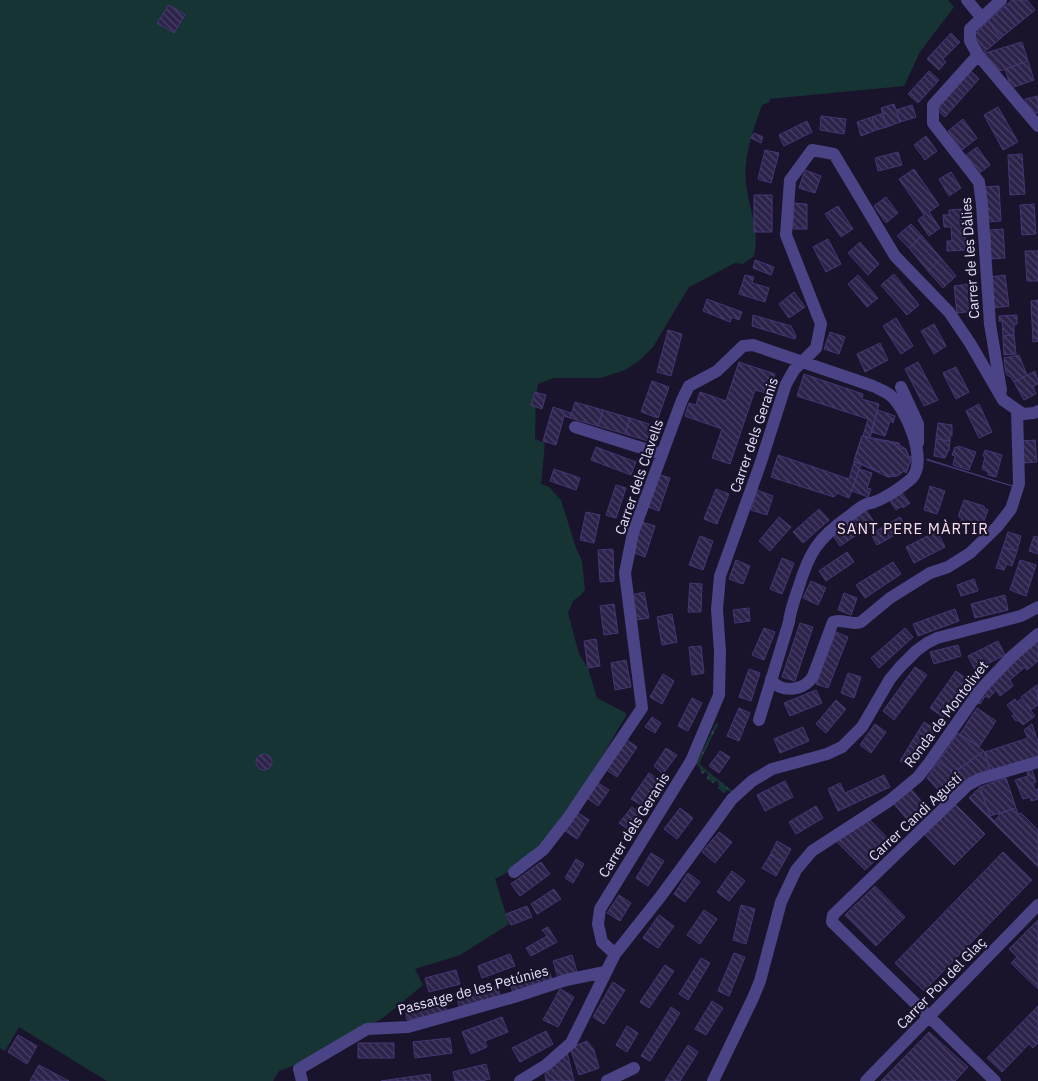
<svg xmlns="http://www.w3.org/2000/svg" width="1038" height="1081" font-family="'IBM Plex Sans',sans-serif">
	<style>
		.grass { fill: url(#grass-dots) }
		.park { fill: #173434 }
		.building { fill: url(#building-back-hatch); stroke: #463674 }
		.lines { fill: none; stroke-linecap: round; stroke-linejoin: round }
		.street { stroke: #4a4385; stroke-width: 12 }
		.labels { text-anchor: middle; stroke-width: 4.5; stroke-linejoin: round; paint-order: stroke }
		.street-label { font-size: 14px; fill: #e5e0fc; stroke: #19142b }
		.neighbourhood-label { font-size: 15px; letter-spacing: 1px; fill: #fce2f1; stroke: #19142b }
	</style>
	<defs>
		<pattern id="grass-dots" width="8" height="8" patternUnits="userSpaceOnUse" patternTransform="scale(1.25)"><rect width="8" height="8" fill="#173434"/><path d="M2 2h.1M6 6h.1" fill="none" stroke="#395152" stroke-width="1.8" stroke-linecap="round"/></pattern>
		<pattern id="building-back-hatch" width="6" height="6" patternUnits="userSpaceOnUse" patternTransform="scale(1.25)"><rect width="6" height="6" fill="#2c224a"/><path d="M-1 5l2 2M0 0l6 6M5-1l2 2" fill="none" stroke="#4a4265"/></pattern>
	</defs>
	<rect width="100%" height="100%" fill="#19142b"/>
	<path class="grass" d="M716,723L718,724L699,764L732,791L731,792L727,790L724,793L718,788L719,786L718,782L716,781L713,783L707,779L708,773L705,772L702,774L699,766L696,764Z"/>
	<path class="park" d="M0,0H948L954,7L920,52L904,86L769,99L770,102L762,105C753,131 743,156 746,184C749,210 760,229 754,256L743,264L735,263L689,287L653,347L640,360L625,370L601,378H554L538,384L536,395L535,439L545,443L541,484L549,487L561,500L576,548L582,561L585,590L581,595L573,601L568,613L579,654L588,668L597,698L626,713V716C593,770 554,851 495,879L509,924L460,955L415,969L423,985L383,1018L295,1065L279,1071L273,1081H107L19,1027L5,1051L0,1048Z"/>
	<path class="building" d="M1012,0H1027L1035,10L1019,23L1005,6Z
		M169,5L185,15L174,33L157,23Z
		M1005,6L1019,23L1001,38L988,21Z
		M988,21L1001,38L982,54L973,36Z
		M951,33L960,42L943,59L946,62L939,70L927,59Z
		M1022,42L1028,61L997,72L982,54Z
		M1028,61L1034,80L1011,88L1005,69Z
		M929,71L939,80L918,103L908,94Z
		M971,71L979,79L945,117L936,109Z
		M1038,96V113H1031L1025,99Z
		M894,104L900,122L887,127L881,108Z
		M912,105L916,117L900,122L896,110Z
		M998,107L1018,142L1003,150L984,115Z
		M883,113L887,127L876,130L872,117Z
		M821,116L846,119L844,134L820,130Z
		M872,117L876,130L861,136L857,122Z
		M963,119L977,138L962,150L948,131Z
		M807,121L812,132L784,146L779,135Z
		M754,133L763,137L761,143L751,138Z
		M926,136L937,151L925,160L914,145Z
		M977,147L990,165L978,174L965,156Z
		M765,150L779,153L771,183L758,179Z
		M898,152L902,165L878,171L875,158Z
		M1022,154L1025,194L1010,195L1008,155Z
		M914,169L939,205L929,212L940,228L929,236L918,220L924,215L899,179Z
		M805,170L821,176L815,193L799,188Z
		M951,172L961,188L949,196L939,179Z
		M999,186L1001,221L987,222L985,187Z
		M754,195H772V232H754Z
		M886,197L898,213L886,223L874,206Z
		M793,203L807,204V229H793Z
		M1034,204L1036,234L1022,235L1020,205Z
		M838,206L853,229L841,237L825,214Z
		M963,209L966,250L947,251V241H952L951,227H944L943,215H949V210Z
		M911,224L922,236L909,248L897,236Z
		M1003,229L1005,258L991,259L990,230Z
		M922,236L941,258L928,271L909,248Z
		M828,239L841,264L826,272L813,247Z
		M860,242L879,264L868,275L848,253Z
		M1025,251H1038V281H1027Z
		M941,258L956,276L943,288L928,271Z
		M755,260L774,267L771,275L753,268Z
		M894,274L919,305L907,315L881,285Z
		M745,275L754,277L752,283L769,288L765,302L739,294Z
		M858,275L878,298L867,307L848,284Z
		M1005,275L1009,306L994,308L991,277Z
		M970,284L974,311L957,313L954,286Z
		M794,292L805,307L789,318L779,304Z
		M707,299L742,312L739,320L732,317L730,322L703,311Z
		M1038,300V341L1033,342L1031,301Z
		M753,315L791,326L796,336L795,339L752,326Z
		M1017,315V324L1014,325V335L1003,336L1002,321H999V316Z
		M896,318L913,346L901,354L883,326Z
		M934,324L946,346L934,354L921,331Z
		M668,330L682,334L671,376L657,372Z
		M830,332L845,337L839,354L824,349Z
		M1014,335L1016,354L1004,355L1003,336Z
		M880,343L888,360L865,372L857,354Z
		M1019,355L1027,375L1014,382L1010,376H1008L1006,373L1004,358Z
		M739,362L775,374L769,394L755,390L730,464L712,458L722,429L685,416L689,403L696,405L700,392L726,401Z
		M918,362L938,400L924,406L905,369Z
		M956,367L969,392L956,399L943,373Z
		M1035,371L1038,381V384L1033,386L1036,394L1024,400L1014,382Z
		M804,374L863,394L862,399L879,404L870,438L863,436L868,419L797,396Z
		M652,381L669,387L658,418L641,412Z
		M535,392L546,395L542,409L531,405Z
		M575,402L603,410L598,426L570,418Z
		M979,404L992,432L979,438L966,411Z
		M553,407L571,413L570,418L564,416L556,445L543,441Z
		M603,410L630,418L625,434L598,426Z
		M878,410L895,416L893,423L890,421L885,436L871,432Z
		M630,418L652,425L648,441L625,434Z
		M938,423L952,425V436L950,435V441L936,439Z
		M862,436L879,440L880,441H889L890,444L899,443V448L905,449L909,457H912L906,473L904,471L897,476L891,474L888,477L881,470L879,472L871,467L870,468L854,461Z
		M862,436L899,443V445L906,449L909,457H912L906,473L904,471L897,476L888,477L854,461Z
		M936,439L950,441L949,451H948L945,458L934,456Z
		M1035,440L1037,462L1024,463L1022,441Z
		M958,446L976,452L969,470L953,465L955,456L952,455L955,447L958,448Z
		M596,447L636,462L631,475L591,460Z
		M985,450L1002,455L996,477L988,475V472L982,469L985,457L983,456Z
		M778,455L849,479L854,462L861,464L849,498L837,493L834,497L771,477Z
		M927,459L1012,486L927,460Z
		M554,469L580,478L576,490L550,481Z
		M859,469L872,473L867,488L871,489L868,497L852,491Z
		M658,474L670,478L659,511L648,507Z
		M616,485L626,488L616,518L606,515Z
		M930,486L945,491L937,514L924,510Z
		M716,489L729,494L717,524L704,519Z
		M757,490L773,496L767,515L751,510Z
		M902,493L910,503L903,508L902,506L896,510L890,501Z
		M964,500L984,506V508L988,510L981,529L969,525L966,528L962,526L960,523L962,518L959,517V514Z
		M819,509L829,520L803,543L793,532Z
		M865,509L875,523L840,546L831,533Z
		M586,512L600,515L594,543L580,540Z
		M779,517L791,527L770,551L759,541Z
		M900,517L907,528L877,545L871,534Z
		M642,522L655,526L645,557L632,552Z
		M937,531L945,547L914,563L906,547Z
		M1008,532L1021,536L1017,551L1003,547Z
		M700,536L713,541L703,570L689,565Z
		M1034,536L1038,537V554L1029,551Z
		M1003,547L1017,551L1012,566L1007,564L1004,570L996,568Z
		M613,549L614,581L600,582L598,550Z
		M847,552L854,562L826,581L819,571Z
		M782,558L794,563L782,594L770,589Z
		M736,560L750,566L743,584L729,579Z
		M1020,560L1036,565L1026,596L1010,590Z
		M893,562L901,574L865,598L856,585Z
		M974,579L978,591L961,596L957,585Z
		M811,581L826,588L818,605L803,598Z
		M690,583L702,584L701,612H688Z
		M644,592L649,618L636,620L631,595Z
		M844,593L857,598L851,615L838,610Z
		M1005,595L1008,610L975,618L971,604Z
		M614,604L618,633L604,635L600,606Z
		M749,608L750,621L735,623L733,610Z
		M955,609L959,621L918,636L913,624Z
		M672,614L677,642L662,645L657,617Z
		M800,623L813,627L795,681L782,677Z
		M764,628L775,632L764,660L752,655Z
		M905,628L913,637L879,668L871,658Z
		M836,632L848,637L828,688L816,684Z
		M596,639L600,666L588,668L584,641Z
		M1038,639V661L1027,670L1025,667L1010,680L1013,686L1000,696L996,690L989,698L985,696L980,704L975,702Z
		M998,641L1005,655L975,670L968,656Z
		M958,645L961,656L934,664L930,652Z
		M701,646L704,673L692,675L689,647Z
		M626,660L631,687L615,690L611,663Z
		M915,667L927,675L894,720L883,711Z
		M749,669L760,673L751,701L739,697Z
		M956,671L969,681L943,717L930,708Z
		M848,673L861,677L854,698L841,693Z
		M663,674L674,681L662,704L650,697Z
		M1037,685L1038,705L1031,710L1021,697Z
		M816,690L822,703L790,716L784,703Z
		M692,698L702,703L688,731L678,726Z
		M1015,699L1017,702L1021,699L1035,716L1023,725L1018,720L1016,721L1012,716L1014,714L1007,705Z
		M836,700L846,709L826,733L816,724Z
		M739,708L750,713L739,741L727,736Z
		M977,708L996,721L979,747L960,734Z
		M652,717L661,723L655,733L645,727Z
		M924,722L935,729L911,768L900,761Z
		M875,724L886,732L871,753L860,745Z
		M1032,724L1038,742V756L990,771L985,752L1028,738L1024,730Z
		M803,727L809,741L780,753L774,739Z
		M958,733L984,751L955,772L938,762Z
		M624,738L637,747L617,777L605,769Z
		M666,748L677,755L663,774L654,766Z
		M720,751L730,757L719,773L709,766Z
		M984,751L990,771L961,780L957,770Z
		M256 762a8 8 0 1 1 16 0a8 8 0 1 1-16 0Z
		M938,762L957,774L961,780L944,796L927,778Z
		M1032,770L1036,782L1033,783L1035,790L1038,789V799L1031,801L1030,797L1023,799L1015,780L1028,776L1027,771Z
		M649,773L660,781L643,806L631,799Z
		M884,775L890,787L838,811L828,789L840,783L845,793Z
		M1006,778L1016,808L990,816L980,787Z
		M785,781L793,797L765,811L757,795Z
		M598,783L609,790L598,806L587,798Z
		M980,787L990,816L994,821L999,816V814L1016,808L1018,814L1021,813L1038,830V867L969,798Z
		M911,789L929,810L912,825L894,804Z
		M955,804L985,834L954,865L924,834Z
		M816,806L823,818L796,834L789,822Z
		M632,807L641,814L629,830L619,823Z
		M680,808L693,818L677,839L664,829Z
		M577,812L589,820L577,839L565,831Z
		M870,820L893,844L865,870L835,840Z
		M719,832L732,842L715,863L702,852Z
		M777,841L791,849L784,862L770,855Z
		M1003,852L1032,880L924,991L895,963Z
		M651,853L664,861L648,886L636,878Z
		M770,855L784,862L776,876L762,868Z
		M576,859L584,864L573,883L565,878Z
		M541,862L550,874L520,896L511,884Z
		M732,871L745,881L729,901L717,892Z
		M688,873L700,882L685,902L674,894Z
		M875,886L905,917L876,946L845,915Z
		M554,889L561,899L537,914L531,904Z
		M619,895L631,903L620,921L607,913Z
		M741,905L755,909L746,944L733,940Z
		M527,906L532,917L511,925L506,914Z
		M704,910L717,919L700,944L687,935Z
		M659,915L674,926L658,948L643,938Z
		M1038,920V989L1011,963L1017,957L1009,949Z
		M548,927L557,942L531,956L526,948L547,936L542,930Z
		M734,953L745,957L729,996L718,991Z
		M510,954L515,966L482,978L478,966Z
		M572,955L577,972L558,978L553,961Z
		M701,958L710,963L688,1000L679,994Z
		M665,965L674,971L649,1008L640,1002Z
		M456,970L460,984L429,992L425,978Z
		M549,970L552,980L513,993L510,982Z
		M613,982L625,990L604,1024L593,1017Z
		M498,986L500,998L460,1009L457,997Z
		M560,989L574,997L558,1027L543,1020Z
		M712,1001L723,1008L706,1035L695,1029Z
		M444,1002L447,1012L407,1020L405,1009Z
		M1038,1006V1043L1033,1048L1029,1044L1002,1072L987,1058Z
		M671,1007L680,1013L650,1061L641,1056Z
		M502,1017L508,1032L485,1041L487,1047L471,1054L462,1032Z
		M627,1026L638,1033L627,1052L616,1045Z
		M546,1031L553,1044L520,1062L512,1048Z
		M929,1032L968,1067L955,1081H881Z
		M18,1035L37,1046L27,1064L8,1052Z
		M450,1038L452,1053L415,1058L413,1042Z
		M587,1041L594,1050L599,1068L579,1075L571,1050L577,1045Z
		M358,1043H394V1058H358Z
		M688,1045L698,1052L680,1081H665Z
		M567,1052L574,1081H546L545,1074Z
		M486,1064L490,1079L481,1081H455L453,1072Z
		M39,1065L69,1081H30Z
		M430,1074L431,1081H381Z"/>
	<g class="lines">
		<path class="street" d="M967,0L981,17
			M1001,0L970,29V41L978,55L1038,126
			M978,55L933,105V123L979,182L982,205L990,324L1001,390
			M901,387L918,424V443
			M575,427L661,454
			M771,679C780,694 805,691 813,676L833,622C842,618 851,626 861,622L890,598L930,573L948,567L970,553L997,527L1011,509L1019,484L1017,410
			M514,872L543,850L568,818L642,708L625,573L633,533L682,400L689,386L717,371L743,346L753,345L873,386C879,389 885,391 890,395C906,408 928,460 912,478C905,485 884,499 874,502C874,503 867,503 867,504C860,506 854,513 848,517C817,539 809,553 798,589C794,601 790,611 789,622L759,720
			M615,954L602,942L598,924L600,909L691,761L719,695L720,652L717,609L720,576L761,462L786,384L794,370L816,348L821,324L786,235L790,180L812,150L834,154L895,256L949,312L970,343L1003,400L1023,414L1034,413L1038,411
			M302,1081L299,1069L367,1029L408,1027L514,997L566,980L605,972
			M520,1081L546,1065L571,1043L615,954L661,896L732,799L752,781L772,769L827,754L842,747L862,727L890,679L900,667L916,651L927,643L937,638L1021,616L1038,607
			M607,1081L634,1068
			M713,1081L753,998L760,981L781,902L796,870L812,851L889,801L918,777L929,763L980,690L1011,657L1038,634
			M866,1081L1038,905
			M995,1081L832,922L833,915L968,785L979,779L1038,762"/>
	</g>
	<g class="labels">
		<g class="street-label">
			<text transform="translate(970 258) rotate(-94)" y="5">Carrer de les Dàlies</text>
			<text transform="translate(754 435) rotate(-71)" y="5">Carrer dels Geranis</text>
			<text transform="translate(639 477) rotate(-71)" y="5">Carrer dels Clavells</text>
			<text transform="translate(946 714) rotate(-53)" y="5">Ronda de Montolivet</text>
			<text transform="translate(915 817) rotate(-43)" y="5">Carrer Candi Agustí</text>
			<text transform="translate(634 825) rotate(-58)" y="5">Carrer dels Geranis</text>
			<text transform="translate(941 983) rotate(-46)" y="5">Carrer Pou del Glaç</text>
			<text transform="translate(473 990) rotate(-15)" y="5">Passatge de les Petúnies</text>
		</g>
		<g class="neighbourhood-label">
			<text x="913" y="534">SANT PERE MÀRTIR</text>
		</g>
	</g>
</svg>
